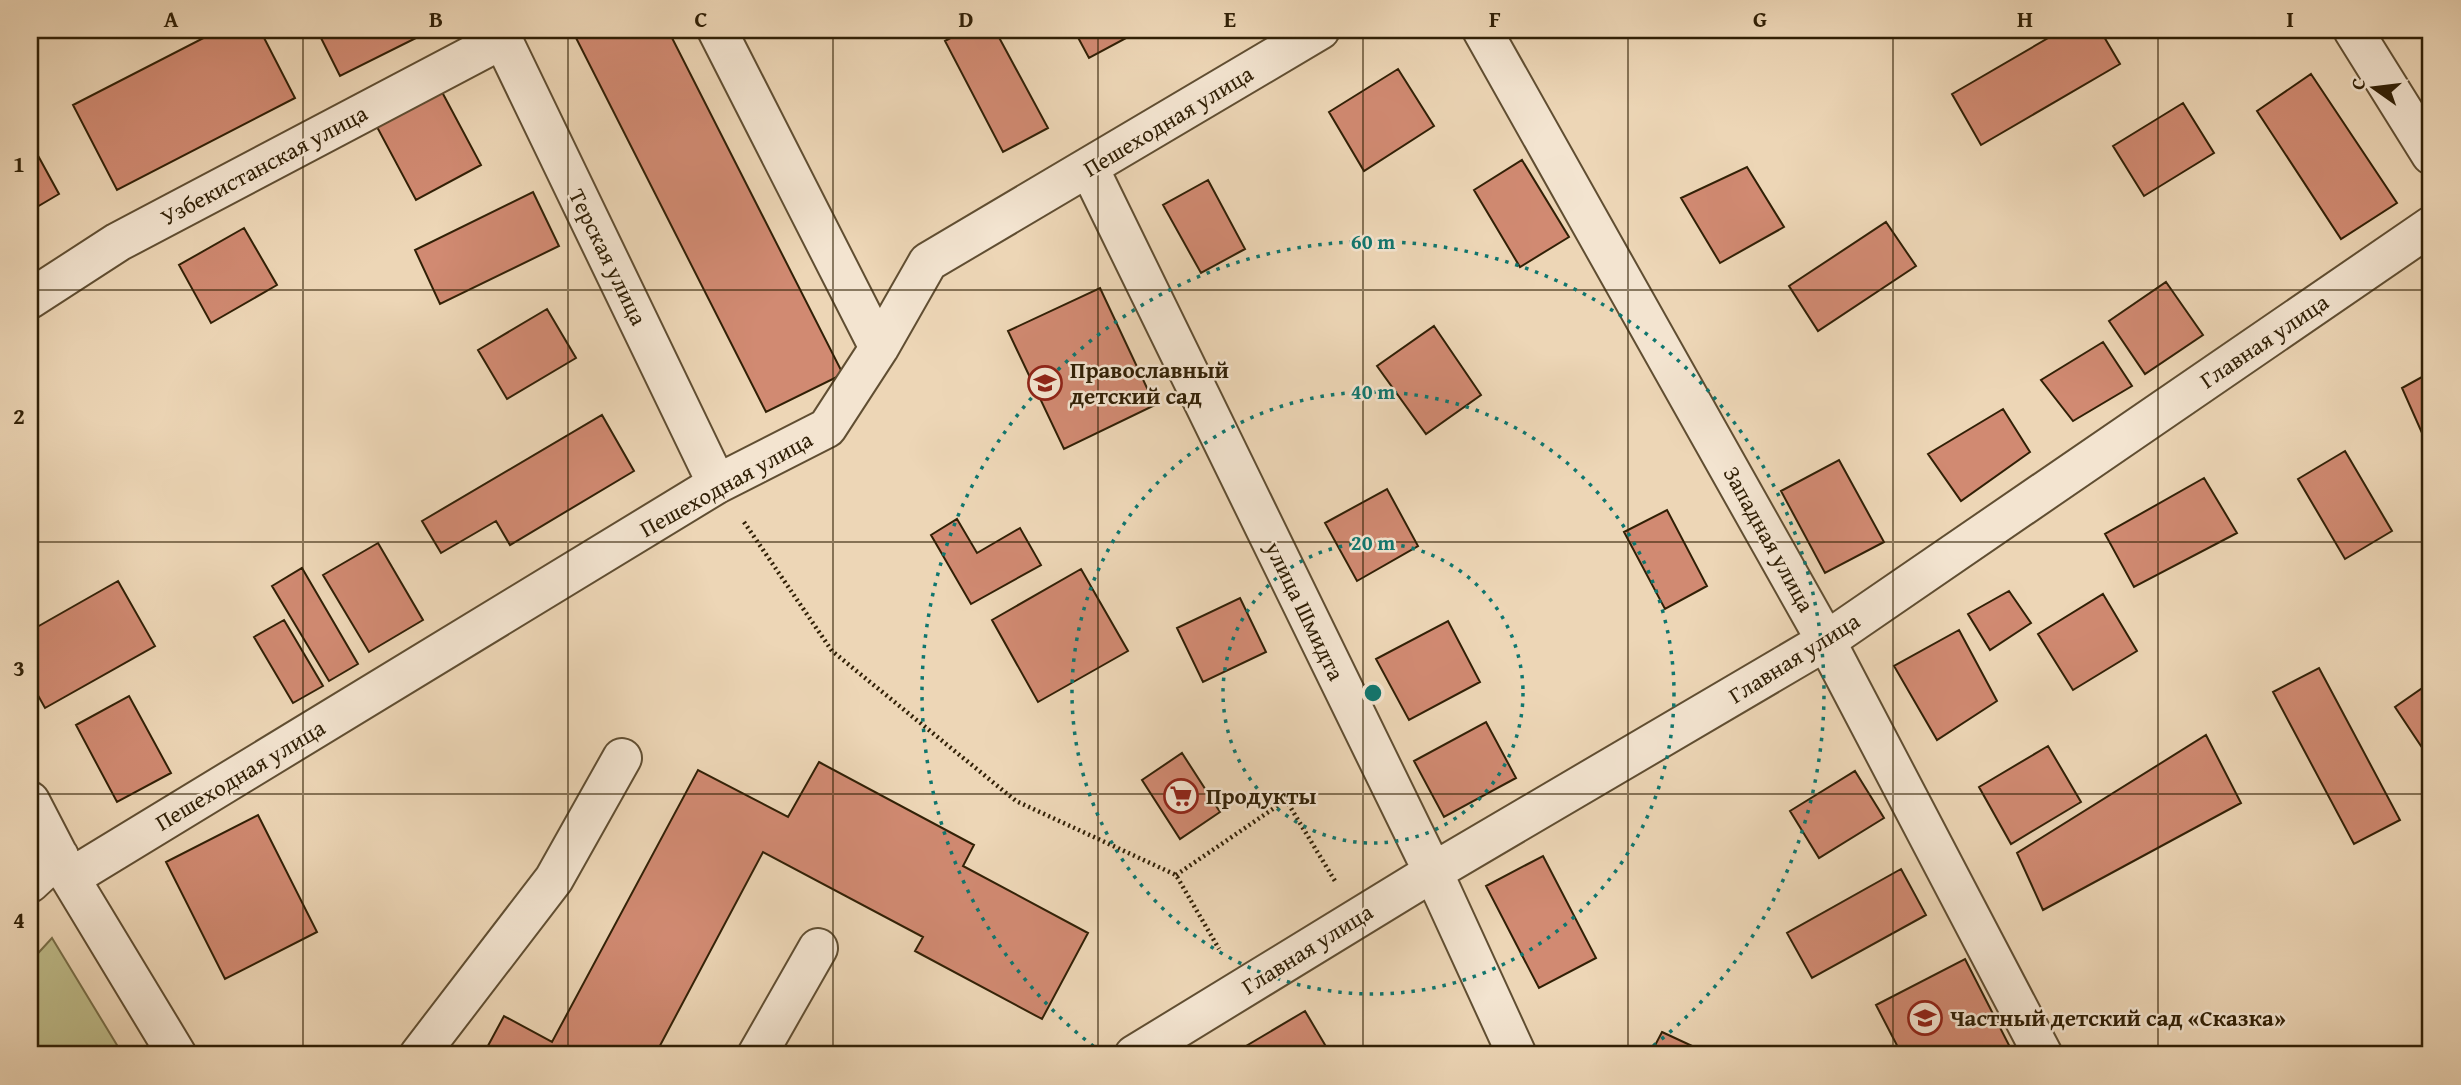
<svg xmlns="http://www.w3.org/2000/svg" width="2461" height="1085" font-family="'Gentium Book Plus',serif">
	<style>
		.green { fill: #bebc8a; stroke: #786e48; stroke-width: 2 }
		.building { fill: #d18a72; stroke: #312006; stroke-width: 2 }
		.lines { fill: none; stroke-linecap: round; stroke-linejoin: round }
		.minor-casing { stroke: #604e32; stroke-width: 42 }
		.path { stroke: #312006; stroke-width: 4.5; stroke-dasharray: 2 3.5; stroke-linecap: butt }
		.minor { stroke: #f3e4d0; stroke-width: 38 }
		.grid { fill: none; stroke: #312006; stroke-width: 2; stroke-opacity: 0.55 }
		.ring { fill: none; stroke: #0f766e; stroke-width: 3.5; stroke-dasharray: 3.5 7 }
		.labels { text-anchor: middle; stroke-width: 5; stroke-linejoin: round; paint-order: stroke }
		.street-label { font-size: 23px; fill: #312006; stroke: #f3e4d0 }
		.poi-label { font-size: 23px; font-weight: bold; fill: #312006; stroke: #f3e4d0; text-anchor: start }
		.centre { fill: #0f766e; stroke: #f3e4d0; stroke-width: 3.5 }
		.ring-label { font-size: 21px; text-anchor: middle; font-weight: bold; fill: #0f766e; stroke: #f3e4d0; stroke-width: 5; stroke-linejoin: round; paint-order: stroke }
		.neatline { fill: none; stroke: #312006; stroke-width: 2.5 }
		.grid-label { font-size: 23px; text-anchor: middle; font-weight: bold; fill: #312006 }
	</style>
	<rect width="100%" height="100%" fill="#edd6b6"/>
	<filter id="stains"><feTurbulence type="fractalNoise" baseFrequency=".00286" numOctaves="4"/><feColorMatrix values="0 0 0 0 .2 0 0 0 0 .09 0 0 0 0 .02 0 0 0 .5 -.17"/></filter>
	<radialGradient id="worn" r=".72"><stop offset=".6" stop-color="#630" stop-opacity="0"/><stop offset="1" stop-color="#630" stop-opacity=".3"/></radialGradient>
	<path class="green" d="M52,938L123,1055H30V962Z"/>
	<path class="building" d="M219,30H260L295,98L117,190L73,105Z
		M317,30H432L340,76Z
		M572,30H668L843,374L766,412Z
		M965,30H995L1048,128L1003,152L945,41Z
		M1074,30H1141L1089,58Z
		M2062,30H2100L2120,64L1981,145L1952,94Z
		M1398,69L1434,126L1364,171L1329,112Z
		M2311,74L2397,203L2341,239L2257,111Z
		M442,92L481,165L416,200L377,127Z
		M2183,103L2214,153L2144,196L2113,146Z
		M30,141L59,194L30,211Z
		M1522,160L1569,237L1520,267L1474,190Z
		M1747,167L1784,227L1720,263L1681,198Z
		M1208,180L1245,249L1201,273L1163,205Z
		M533,192L559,246L440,304L415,250Z
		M1886,222L1916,266L1818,331L1789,286Z
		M244,228L277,285L211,323L179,265Z
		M2166,282L2203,335L2145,374L2109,321Z
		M1100,288L1155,405L1064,449L1008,331Z
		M547,309L576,358L507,399L478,350Z
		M1434,326L1481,395L1426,434L1377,366Z
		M2103,342L2132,386L2073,421L2041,380Z
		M2431,372V450L2430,451L2402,388Z
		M2003,409L2030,452L1961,501L1928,454Z
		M602,415L634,471L510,545L496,521L441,553L422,521Z
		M2345,451L2392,531L2345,559L2298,479Z
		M1839,460L1884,542L1825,573L1781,491Z
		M2204,478L2237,533L2134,587L2105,534Z
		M1387,489L1418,546L1357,581L1325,523Z
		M1667,510L1707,586L1665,609L1624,532Z
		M957,519L977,553L1020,528L1041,565L971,604L931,535Z
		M378,543L423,620L369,652L323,575Z
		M302,568L358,664L329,681L272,586Z
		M1081,569L1128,651L1038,702L992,620Z
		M118,581L155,646L45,708L30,681V631Z
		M2009,591L2031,623L1990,650L1968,614Z
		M2103,594L2137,651L2073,690L2038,634Z
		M1240,598L1266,652L1203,682L1177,628Z
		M284,620L323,686L293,703L254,637Z
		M1448,621L1480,682L1409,720L1376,659Z
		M1959,630L1997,701L1937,740L1894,666Z
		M2319,668L2400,820L2354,844L2273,692Z
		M2431,682V761L2395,707Z
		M129,696L171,773L117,802L76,725Z
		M1486,722L1516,778L1444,817L1414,761Z
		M2206,735L2241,803L2043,910L2017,853Z
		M2048,746L2081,802L2011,844L1979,787Z
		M1182,753L1220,812L1180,839L1142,780Z
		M819,762L974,845L963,866L1088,933L1042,1019L915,951L923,937L763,852L655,1055H483L504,1016L552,1042L698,770L788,817Z
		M1855,771L1884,818L1819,858L1790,811Z
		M258,815L317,932L225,979L166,862Z
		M1543,856L1596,958L1539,988L1486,886Z
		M1901,869L1926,915L1812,978L1787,933Z
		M1965,959L2014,1055H1902L1876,1005Z
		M1305,1011L1331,1055H1252L1246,1046Z
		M1662,1032L1703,1051L1701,1055H1650Z"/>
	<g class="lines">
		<g class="minor-casing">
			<path id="minor" d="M498,30L717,484
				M717,30L879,348
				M1482,30L1826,641L2043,1055
				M2353,30L2431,155
				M1089,168L1433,872L1517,1055
				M30,299L118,242L503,39
				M30,801L70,878L177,1055
				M70,878L717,484L827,428L879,348L928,262L1320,30
				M30,883L59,856
				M419,1055L554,879L622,758
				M757,1055L818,948
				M1134,1055L1433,872L1826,641L2431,226"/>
		</g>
		<path class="path" d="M744,522L832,651L1016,801L1176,875L1219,949
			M1176,875L1286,800L1335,881
			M1081,1055L1090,1050"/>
		<use href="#minor" class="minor"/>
	</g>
	<path class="grid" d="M303,30V1055M568,30V1055M833,30V1055M1098,30V1055M1363,30V1055M1628,30V1055M1893,30V1055M2158,30V1055M30,290H2431M30,542H2431M30,794H2431"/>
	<g class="ring">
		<circle cx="1373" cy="693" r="150"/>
		<circle cx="1373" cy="693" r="301"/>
		<path d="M1102 1053A451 451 0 1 1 1644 1053"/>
	</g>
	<defs>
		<g id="school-ring" transform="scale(1.75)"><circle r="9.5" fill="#f3e4d0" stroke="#8f2418" stroke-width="1.5"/><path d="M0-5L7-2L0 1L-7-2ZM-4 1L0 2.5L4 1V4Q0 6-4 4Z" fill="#8f2418"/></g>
		<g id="supermarket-ring" transform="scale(1.75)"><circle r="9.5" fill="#f3e4d0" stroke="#8f2418" stroke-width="1.5"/><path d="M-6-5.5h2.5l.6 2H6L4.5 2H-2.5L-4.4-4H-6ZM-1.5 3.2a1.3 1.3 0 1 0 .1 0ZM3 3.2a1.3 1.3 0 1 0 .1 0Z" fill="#8f2418"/></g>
	</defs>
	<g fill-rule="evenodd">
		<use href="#school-ring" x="1045" y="383"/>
		<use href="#supermarket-ring" x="1181" y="796"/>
		<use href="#school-ring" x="1925" y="1018"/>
	</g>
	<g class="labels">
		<g class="street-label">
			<text transform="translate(1168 121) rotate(-31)" y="8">Пешеходная улица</text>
			<text transform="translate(264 165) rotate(-28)" y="8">Узбекистанская улица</text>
			<text transform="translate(608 257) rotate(64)" y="8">Терская улица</text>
			<text transform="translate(2264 341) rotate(-34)" y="8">Главная улица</text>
			<text transform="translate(726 484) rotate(-29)" y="8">Пешеходная улица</text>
			<text transform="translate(1769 539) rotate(61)" y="8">Западная улица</text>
			<text transform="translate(1305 611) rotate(64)" y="8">улица Шмидта</text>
			<text transform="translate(1794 658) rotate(-32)" y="8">Главная улица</text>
			<text transform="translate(240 775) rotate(-31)" y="8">Пешеходная улица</text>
			<text transform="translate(1307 949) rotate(-32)" y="8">Главная улица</text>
		</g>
		<g class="poi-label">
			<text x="1070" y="378">Православный<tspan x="1070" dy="26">детский сад</tspan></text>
			<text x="1206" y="804">Продукты</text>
			<text x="1950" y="1026">Частный детский сад «Сказка»</text>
		</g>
	</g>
	<circle cx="1373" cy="693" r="10" class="centre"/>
	<g class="ring-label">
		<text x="1373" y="249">60 m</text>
		<text x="1373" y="399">40 m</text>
		<text x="1373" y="550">20 m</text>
	</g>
	<rect width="2461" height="1085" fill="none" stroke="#edd6b6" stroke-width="77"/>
	<g transform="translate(2374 88) rotate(284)" stroke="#f3e4d0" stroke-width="5" paint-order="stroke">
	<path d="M0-5L12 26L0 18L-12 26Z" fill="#312006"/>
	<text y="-10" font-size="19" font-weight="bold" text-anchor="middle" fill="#312006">С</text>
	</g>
	<rect x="38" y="38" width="2384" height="1008" class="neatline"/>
	<g class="grid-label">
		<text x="171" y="27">A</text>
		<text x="436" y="27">B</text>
		<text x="701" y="27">C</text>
		<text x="966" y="27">D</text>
		<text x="1230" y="27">E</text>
		<text x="1495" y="27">F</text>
		<text x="1760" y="27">G</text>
		<text x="2025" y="27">H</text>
		<text x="2290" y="27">I</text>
		<text x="19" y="172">1</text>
		<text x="19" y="424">2</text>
		<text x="19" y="676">3</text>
		<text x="19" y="928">4</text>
	</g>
	<rect width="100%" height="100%" filter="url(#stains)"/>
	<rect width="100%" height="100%" fill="url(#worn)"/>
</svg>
